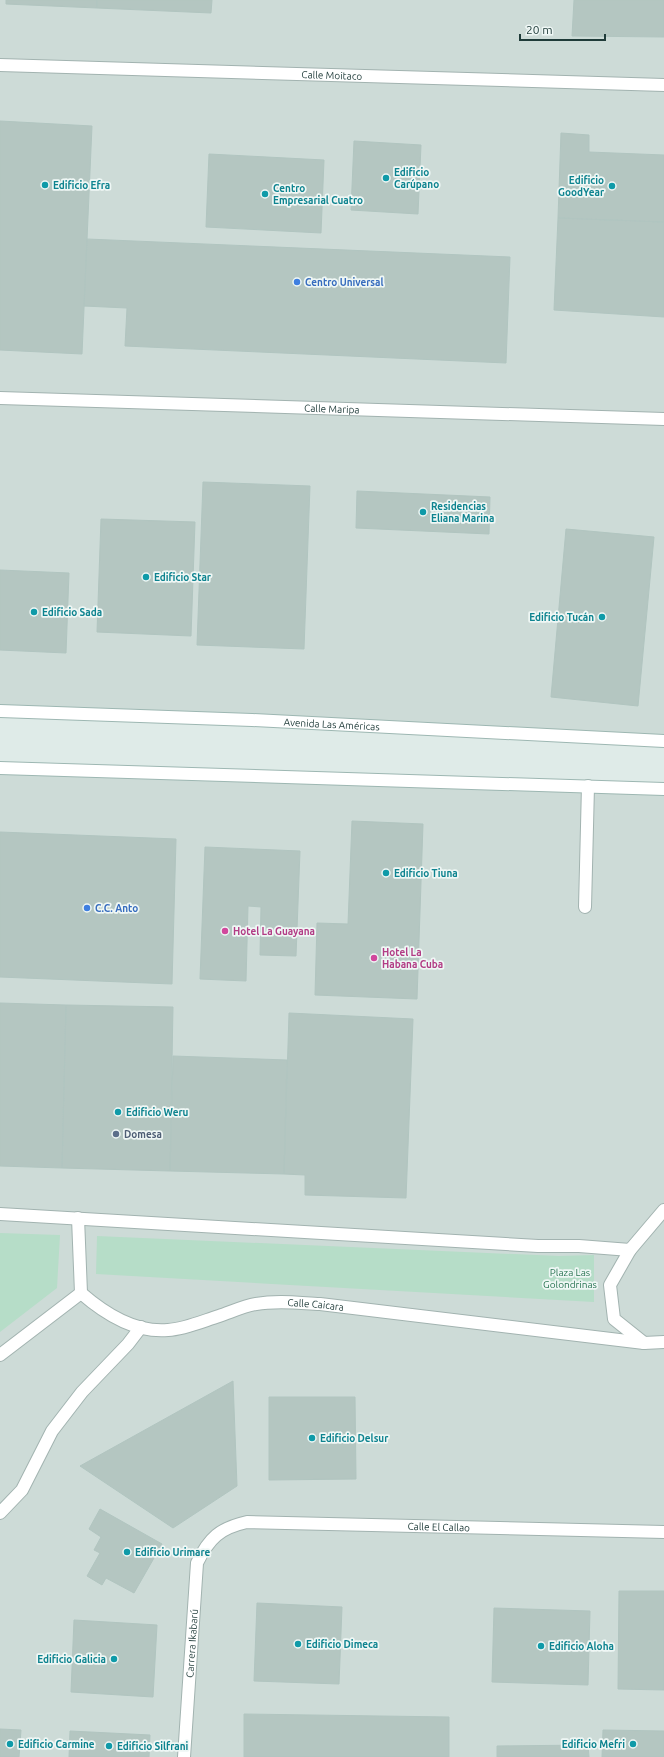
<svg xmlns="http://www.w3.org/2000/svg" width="664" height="1757" font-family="Ubuntu,sans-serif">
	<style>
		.built { fill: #cddbd7 }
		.green { fill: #b6ddc8 }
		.building { fill: #b4c6c1; stroke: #b1c5c0 }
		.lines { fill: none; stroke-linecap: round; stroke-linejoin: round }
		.service-casing { stroke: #a2b3b0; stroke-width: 14 }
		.minor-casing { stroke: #a2b3b0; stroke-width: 14 }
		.secondary-casing { stroke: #9db7b2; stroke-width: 14 }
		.service { stroke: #fff; stroke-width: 12 }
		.minor { stroke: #fff; stroke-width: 12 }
		.secondary { stroke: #fff; stroke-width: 12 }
		.culture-dot { fill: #0f9aa8; stroke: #eff7f5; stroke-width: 1.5 }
		.shop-dot { fill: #3f7fe0; stroke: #eff7f5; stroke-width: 1.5 }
		.hotel-dot { fill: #d1479c; stroke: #eff7f5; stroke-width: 1.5 }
		.service-dot { fill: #5c6f8a; stroke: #eff7f5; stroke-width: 1.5 }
		.labels { text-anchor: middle; stroke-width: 3.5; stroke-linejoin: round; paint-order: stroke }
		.street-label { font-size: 10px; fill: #1f3b39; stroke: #eff7f5 }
		.culture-label { font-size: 10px; font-weight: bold; fill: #0d838f; stroke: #eff7f5; text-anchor: start }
		.shop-label { font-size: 10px; font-weight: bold; fill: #366cbe; stroke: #eff7f5; text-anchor: start }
		.hotel-label { font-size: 10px; font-weight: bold; fill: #b23c85; stroke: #eff7f5; text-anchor: start }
		.service-label { font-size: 10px; font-weight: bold; fill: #4e5e75; stroke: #eff7f5; text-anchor: start }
		.park-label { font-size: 10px; fill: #287452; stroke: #eff7f5 }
	</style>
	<rect width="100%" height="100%" fill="#dfebe8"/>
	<path class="built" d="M0,0H664V741L0,714Z
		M0,767L664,785V1757H0Z"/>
	<path class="green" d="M0,1233L60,1235L57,1288L0,1332Z
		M97,1236L559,1256L594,1255V1302L96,1274Z"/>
	<path class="building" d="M6,0H97V8L6,4Z
		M97,0H212L211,13L97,8Z
		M574,0H664V37L572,36Z
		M0,121L92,126L82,354L0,350Z
		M561,133L589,135V152L664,155V222L558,218Z
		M354,141L421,145L418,214L351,210Z
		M209,154L324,160L321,233L206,227Z
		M558,218L664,222V317L554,310Z
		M87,239L510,257L506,363L125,346L127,308L84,306Z
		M203,482L310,486L304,649L197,645Z
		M357,491L490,497L489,534L356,528Z
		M101,519L195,522L191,636L97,632Z
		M566,529L654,537L638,706L551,697Z
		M0,570L69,573L66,653L0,650Z
		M352,821L423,824L417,999L315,995L317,923L348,924Z
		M0,832L176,839L172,984L0,977Z
		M205,847L300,851L296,956L260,955L261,907L248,906L246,981L200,979Z
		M0,1003L66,1005L62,1168L0,1166Z
		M66,1005L173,1007L170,1171L62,1168Z
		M289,1013L413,1019L406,1198L305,1195V1175L284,1174Z
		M173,1056L287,1060L284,1174L170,1171Z
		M233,1381L237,1486L173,1528L80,1466Z
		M269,1397H355L356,1479L269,1480Z
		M100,1509L162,1544L134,1593L106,1578L102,1585L87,1576L100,1553L94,1550L101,1537L89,1529Z
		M619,1591H664V1690L618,1689Z
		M257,1603L342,1607L339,1684L254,1681Z
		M494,1608L590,1611L588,1685L492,1682Z
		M74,1620L157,1625L153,1697L71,1692Z
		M244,1714L449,1717V1757H244Z
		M0,1729L21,1730L19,1757H0Z
		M603,1730L664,1731V1757H602Z
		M70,1731L150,1735L149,1757H69Z
		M588,1745L589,1757H497V1746Z"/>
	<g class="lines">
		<g class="service-casing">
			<path id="service" d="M585,907L588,786"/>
		</g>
		<g class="minor-casing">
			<g id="minor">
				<path id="s1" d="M0,65L664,85"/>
				<path id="s2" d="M0,398L664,419"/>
				<path d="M0,1214L538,1246H579L630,1250L664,1210"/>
				<path d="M78,1218L81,1293"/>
				<path d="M630,1250L610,1285L614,1319L644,1343"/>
				<path id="s3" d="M81,1293C105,1314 135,1333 168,1330C185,1329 203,1321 219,1316C231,1312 244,1306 256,1304C278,1300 299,1303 320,1304L644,1343L664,1342"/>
				<path d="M0,1355L81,1293"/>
				<path d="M0,1513L22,1490L52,1431L82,1392L128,1344L141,1327"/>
				<path id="s4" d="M184,1757L197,1563C209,1538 220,1528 247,1522L664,1532"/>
			</g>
		</g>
		<g class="secondary-casing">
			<g id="secondary">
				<path id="s5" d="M0,711L252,720L664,741"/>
				<path d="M0,768L664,789"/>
			</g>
		</g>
		<use href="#service" class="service"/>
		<use href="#minor" class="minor"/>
		<use href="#secondary" class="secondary"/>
	</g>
	<g class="culture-dot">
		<circle cx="386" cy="178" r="4"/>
		<circle cx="45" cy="185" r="4"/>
		<circle cx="612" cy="186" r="4"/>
		<circle cx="265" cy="194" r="4"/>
		<circle cx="423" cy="512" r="4"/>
		<circle cx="146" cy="577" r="4"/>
		<circle cx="34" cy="612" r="4"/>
		<circle cx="602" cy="617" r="4"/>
		<circle cx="386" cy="873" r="4"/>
		<circle cx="118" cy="1112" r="4"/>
		<circle cx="312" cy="1438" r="4"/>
		<circle cx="127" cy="1552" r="4"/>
		<circle cx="298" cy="1644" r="4"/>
		<circle cx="541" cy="1646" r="4"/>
		<circle cx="114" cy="1659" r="4"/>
		<circle cx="10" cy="1744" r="4"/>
		<circle cx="633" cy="1744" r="4"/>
		<circle cx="109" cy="1746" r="4"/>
	</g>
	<g class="shop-dot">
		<circle cx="297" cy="282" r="4"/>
		<circle cx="87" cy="908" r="4"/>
	</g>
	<g class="hotel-dot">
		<circle cx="225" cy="931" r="4"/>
		<circle cx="374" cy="958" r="4"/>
	</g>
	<circle class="service-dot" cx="116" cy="1134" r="4"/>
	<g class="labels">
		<g class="street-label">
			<text dy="4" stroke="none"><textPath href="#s1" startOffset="332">Calle Moitaco</textPath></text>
			<text dy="4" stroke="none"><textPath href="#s2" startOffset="332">Calle Maripa</textPath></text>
			<text dy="4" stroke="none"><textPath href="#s5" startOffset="332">Avenida Las Américas</textPath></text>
			<text dy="4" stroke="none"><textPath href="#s3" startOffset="249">Calle Caicara</textPath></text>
			<text dy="4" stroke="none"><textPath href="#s4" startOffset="454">Calle El Callao</textPath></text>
			<text dy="4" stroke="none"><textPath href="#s4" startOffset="114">Carrera Ikabarú</textPath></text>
		</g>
		<g class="culture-label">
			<text x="394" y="176">Edificio<tspan x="394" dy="12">Carúpano</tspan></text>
			<text x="604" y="184" text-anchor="end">Edificio<tspan x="604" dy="12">GoodYear</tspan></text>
			<text x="53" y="189">Edificio Efra</text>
			<text x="273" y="192">Centro<tspan x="273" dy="12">Empresarial Cuatro</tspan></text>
			<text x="431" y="510">Residencias<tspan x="431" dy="12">Eliana Marina</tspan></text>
			<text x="154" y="581">Edificio Star</text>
			<text x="42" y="616">Edificio Sada</text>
			<text x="594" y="621" text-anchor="end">Edificio Tucán</text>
			<text x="394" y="877">Edificio Tiuna</text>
			<text x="126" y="1116">Edificio Weru</text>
			<text x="320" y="1442">Edificio Delsur</text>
			<text x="135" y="1556">Edificio Urimare</text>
			<text x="306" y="1648">Edificio Dimeca</text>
			<text x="549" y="1650">Edificio Aloha</text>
			<text x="106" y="1663" text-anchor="end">Edificio Galicia</text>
			<text x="18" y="1748">Edificio Carmine</text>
			<text x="625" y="1748" text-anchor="end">Edificio Mefri</text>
			<text x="117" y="1750">Edificio Silfrani</text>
		</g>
		<g class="shop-label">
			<text x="305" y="286">Centro Universal</text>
			<text x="95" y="912">C.C. Anto</text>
		</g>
		<g class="hotel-label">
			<text x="233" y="935">Hotel La Guayana</text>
			<text x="382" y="956">Hotel La<tspan x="382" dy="12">Habana Cuba</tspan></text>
		</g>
		<g class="service-label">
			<text x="124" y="1138">Domesa</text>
		</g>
		<g class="park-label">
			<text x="570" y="1276">Plaza Las<tspan x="570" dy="12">Golondrinas</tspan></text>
		</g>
	</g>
	<path d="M520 34v6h85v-6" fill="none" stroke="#1f3b39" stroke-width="2"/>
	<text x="526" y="34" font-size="12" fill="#1f3b39" stroke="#eff7f5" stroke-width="3" paint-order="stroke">20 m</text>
</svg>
